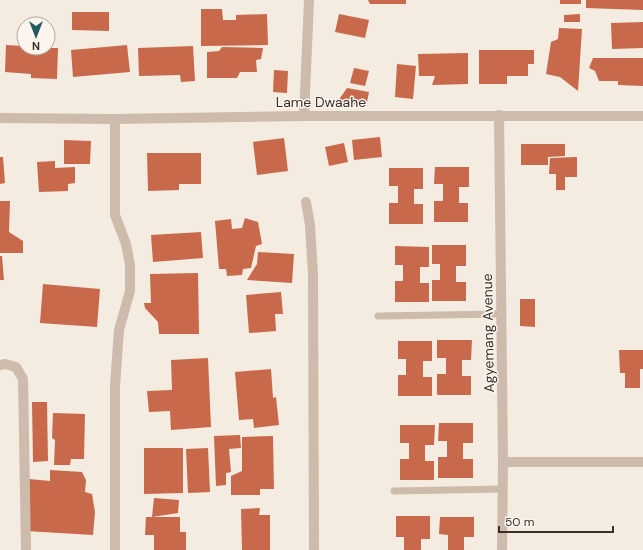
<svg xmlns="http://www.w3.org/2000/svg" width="643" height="550" font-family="'DM Sans',sans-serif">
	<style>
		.building { fill: #c8694b }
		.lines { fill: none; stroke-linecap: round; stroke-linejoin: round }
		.service { stroke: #cdbbac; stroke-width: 7 }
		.minor { stroke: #cdbbac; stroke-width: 10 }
		.tertiary { stroke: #cdbbac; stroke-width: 10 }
		.labels { text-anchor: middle; stroke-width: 3; stroke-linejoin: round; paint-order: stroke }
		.street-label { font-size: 14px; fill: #3b302b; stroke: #fbf5ee }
	</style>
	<rect width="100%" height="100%" fill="#f4ebe1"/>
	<path class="building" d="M368,0H406V4H370Z
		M560,0H581V4H560Z
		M586,0H643V10L586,8Z
		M201,9H222L223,20H236V15L267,14L268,45L201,46Z
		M72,12H109V31L72,30Z
		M339,14L369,20L365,38L335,32Z
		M580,14V22H564V15Z
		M643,22V48L612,49L611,23Z
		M559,28L582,29L578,91L560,77L546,74L551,42L558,39Z
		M6,45L24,46V48H58L57,79L31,78V74L5,72Z
		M127,45L130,72L73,77L71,50Z
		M193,46L195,81L181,82L180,75L139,76L138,48Z
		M222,47L263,48L261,59L256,60L257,72H240L237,78H207V52L219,51Z
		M479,50H534V64H528V76H507V84H479Z
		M468,53V84L432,85L435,76H419L418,54Z
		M593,58H643V86L618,85V81H599L595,71L589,68Z
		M397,64L416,66L413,99L395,97Z
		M354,68L369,71L365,86L350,83Z
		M274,70L288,71L287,93L273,92Z
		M347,88L369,92L366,107L338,101Z
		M380,137L382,157L354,160L352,140Z
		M284,138L288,171L257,175L253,142Z
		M64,140L91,141L90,164H64Z
		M344,143L348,162L329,166L325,147Z
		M521,144H565V156L548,157V165H521Z
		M147,153H201V184H179V190L148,191Z
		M0,157H3L5,183L0,184Z
		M577,157V177H565V190H556V174H549L550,158Z
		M55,161V168L75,167V183L68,184V191L39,192L37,162Z
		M435,167H469V187H459V203H468V222H434V201H443V184H434Z
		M389,168H423V189H414V204H423V224H389V203H398V186H389Z
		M0,201H10L9,232L23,241V253H0Z
		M245,218L258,222L262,244L256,246L251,268L243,269L242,275L227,276L226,269H219L215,221L231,219L232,229L242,228Z
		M201,232L203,258L153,262L151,235Z
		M432,245H466V266H456V282H466V301H432V280H440V264H432Z
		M395,246L429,247V267H420V283H429V302H395V281H403V265H395Z
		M258,252L294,254L292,283L247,280L257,264Z
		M0,256H2L4,280H0Z
		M198,273L199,334H159L158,322L145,308L144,303H151L150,274Z
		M43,284L100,289L97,327L40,323Z
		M281,292L283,314H275L276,331L249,333L246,295Z
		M520,299H535V327L520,326Z
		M437,340H472L471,360H462V376H471V395H437V374H446V358H437Z
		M398,341H432V361H423V377H432V396H398V375H406V359H398Z
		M619,350H643V369H640V388H625V373H620Z
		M208,358L211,427L171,430L170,411L149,412L147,391L172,390L171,360Z
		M271,369L273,398L276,397L279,425L254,428L253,419L239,420L235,372Z
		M32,402H47L48,461L33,462Z
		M53,413L85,414L84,459H71L70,465H54L55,440L52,438Z
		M439,423H473V443H463V459H473V478H438V457H447V441H438Z
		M400,425H435L434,445H425V461H434V480H400V459H409V443H400Z
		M240,435L241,448L229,449L231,472L226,473V485L216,486L214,436Z
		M273,436L274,489H260V495H231V476L242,471V437Z
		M144,448H183V493L144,494Z
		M208,448L210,492L188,493L186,449Z
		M50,470L82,472L86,480L85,492L92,494L95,512L93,535L26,531L29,479L50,481Z
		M154,498L179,500L178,513L152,517H180V532H186V550H154V535H145L146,517H152Z
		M260,508L259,515H270V550H242L241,509Z
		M396,516H430V539H421V550H404V537H396Z
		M440,517H474V537H464V550H448V535L439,534Z"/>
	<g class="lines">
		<path class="service" d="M378,316L502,314
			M394,491L503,489"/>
		<path class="minor" d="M499,115L503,462L502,550
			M304,116L309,0
			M306,202L310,225L313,274L314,550
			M0,365L5,364L16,367L23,379L26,550
			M503,462H643
			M115,550V386L119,330L130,291V265L126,244L115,215V119"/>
		<path class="tertiary" d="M0,118L115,119L304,116H643"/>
	</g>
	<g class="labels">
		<g class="street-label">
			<text x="321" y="107">Lame Dwaahe</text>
			<text transform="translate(488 333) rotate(-91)" y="5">Agyemang Avenue</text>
		</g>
	</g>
	<g transform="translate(36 36) rotate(180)"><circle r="19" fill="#fbf5ee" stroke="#aea6a0"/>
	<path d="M0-3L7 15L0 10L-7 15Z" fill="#1f5a5e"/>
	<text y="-6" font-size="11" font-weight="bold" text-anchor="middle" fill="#3b302b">N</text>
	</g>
	<path d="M499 526v6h114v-6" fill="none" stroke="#3b302b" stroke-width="2"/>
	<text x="505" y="526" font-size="12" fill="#3b302b" stroke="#fbf5ee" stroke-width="3" paint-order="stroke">50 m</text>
</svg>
